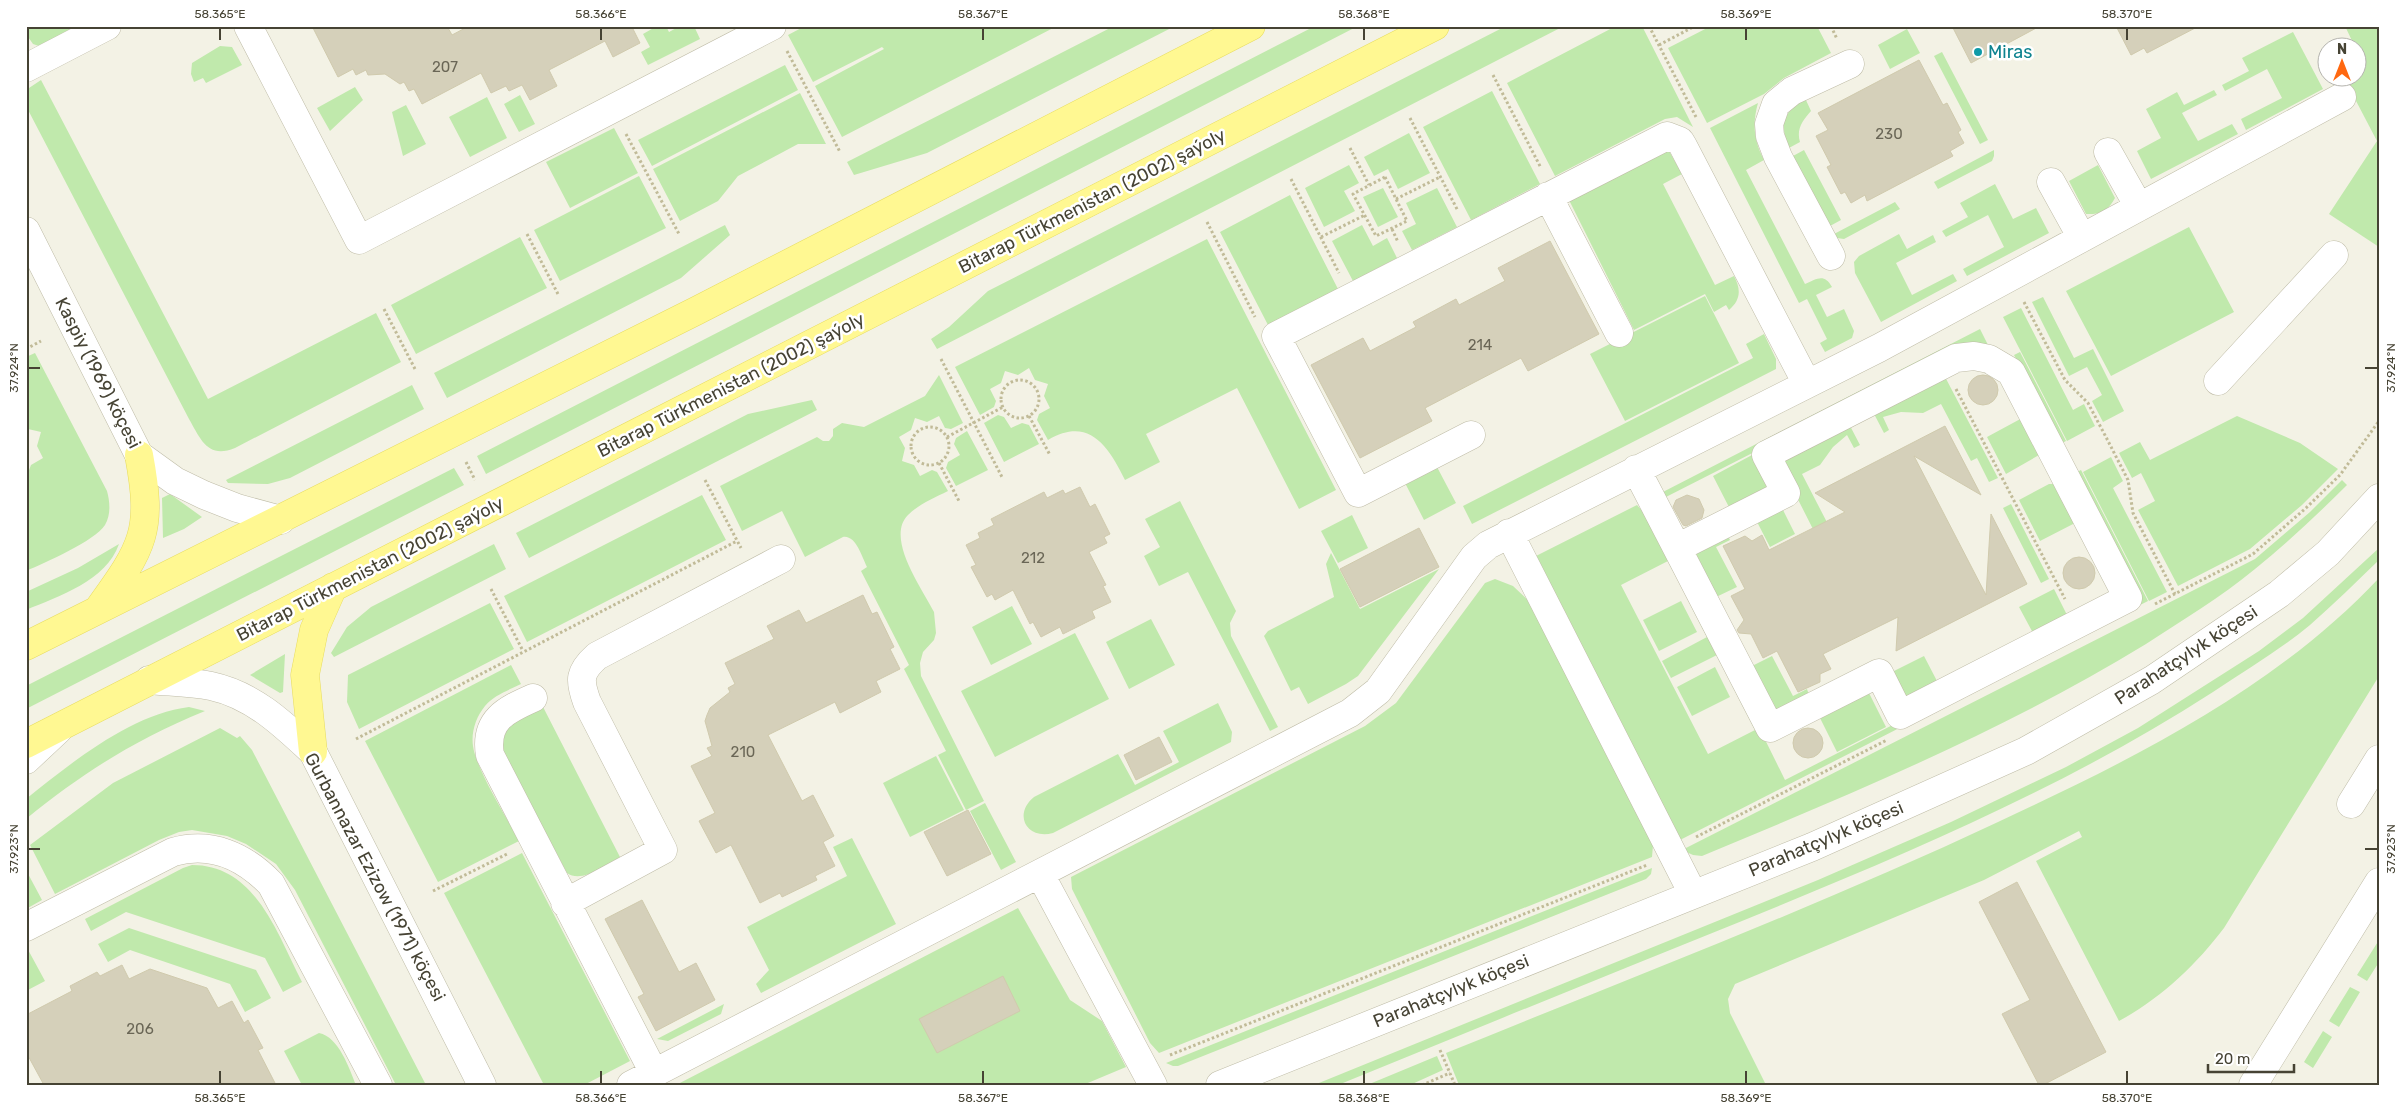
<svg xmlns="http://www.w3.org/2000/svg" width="2405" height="1111" font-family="Rubik,sans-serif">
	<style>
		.green { fill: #c0e9ac }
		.building { fill: #d5d0ba; stroke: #d0caad }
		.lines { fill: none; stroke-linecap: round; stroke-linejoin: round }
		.minor-casing { stroke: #bfbca7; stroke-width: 29 }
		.major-casing { stroke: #e7dc5f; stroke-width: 29 }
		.path { stroke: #c1bb98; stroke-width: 3; stroke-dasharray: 2.5 2.5; stroke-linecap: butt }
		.minor { stroke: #fff; stroke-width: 28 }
		.major { stroke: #fff892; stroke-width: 28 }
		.ticks { fill: none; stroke: #464334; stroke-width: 2 }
		.culture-dot { fill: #0f9aa8; stroke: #fff; stroke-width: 2 }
		.labels { text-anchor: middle; stroke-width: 5; stroke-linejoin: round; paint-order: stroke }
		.number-label { font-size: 15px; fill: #6a6656 }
		.culture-label { font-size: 18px; fill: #0d838f; stroke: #fff; text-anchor: start }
		.street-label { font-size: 18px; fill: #464334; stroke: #fff }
		.neatline { fill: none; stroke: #464334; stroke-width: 2 }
		.ticks-label { font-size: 12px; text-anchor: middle; fill: #464334 }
	</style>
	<rect width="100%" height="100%" fill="#f3f2e5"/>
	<path class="green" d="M26,26H78L39,46L33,44L26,34Z
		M657,26H666L669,32L680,26H694L700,39L648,65L641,52L650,47L643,34Z
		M805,26H1057L842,137L815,86L884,49L882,47L813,82L788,35Z
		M1114,26H1175L927,153L854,175L847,162Z
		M1315,26H1358L486,474L477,456Z
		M1506,26H1564L937,349L931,339L949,327L988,291Z
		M1616,26H1642L1693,127L1677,117L1665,119L1555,176L1507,83Z
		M1711,26H1817L1831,53L1784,78L1764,94L1707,123L1668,48Z
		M2345,26H2379V247L2329,214L2377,141L2344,78H2358V48L2349,47L2354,45Z
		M1907,29L1920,53L1890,69L1878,45Z
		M2293,32L2323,89L2246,130L2241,119L2282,98L2267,69L2225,91L2222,85L2249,71L2242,58Z
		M220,46L232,47L242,65L206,83L203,78L194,82L191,74L192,63Z
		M1942,52L1988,140L1980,144L1934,56Z
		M785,65L798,90L652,166L638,140Z
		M41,80L208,399L376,313L401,362L235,448C208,459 201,440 189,419L26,106V90Z
		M355,87L363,100L330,131L317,108Z
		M2214,90L2217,95L2182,113L2198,141L2232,124L2238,134L2151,179L2137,151L2161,138L2146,109L2177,92L2184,105Z
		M1492,91L1540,184L1471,220L1423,127Z
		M800,93L826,144H798L738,176L718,201L680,221L653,169Z
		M520,95L535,124L519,132L504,104Z
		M487,97L507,138L470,157L449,117Z
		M1805,98L1811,111C1803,120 1796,129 1800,142L1789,148C1779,123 1783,113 1805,98Z
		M1758,103C1752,124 1754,141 1764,160L1746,170L1805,284C1817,279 1824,273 1832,287L1816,295L1827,317L1844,309L1854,331L1852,338L1825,352L1820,343L1827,339L1807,299L1799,303L1710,128Z
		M406,105L426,144L403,156L392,112Z
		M614,128L638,173L570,208L546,162Z
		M1409,133L1430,173L1398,189L1388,169L1374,176L1364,157Z
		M1660,149L1669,151L1682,174L1663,184L1715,285L1734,276C1741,289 1741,300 1729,310L1726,305L1714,312L1705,294L1634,330L1570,202L1571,196Z
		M1804,150L1841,220L1830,226L1793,156Z
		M1994,150V156L1992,161L1938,189L1934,182Z
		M1349,165L1359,183L1344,191L1355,211L1324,227L1305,188Z
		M2098,165L2115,198C2109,210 2099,215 2086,214L2069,181Z
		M639,176L666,228L560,281L534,230Z
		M1995,184L2013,219L2036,208L2049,233L1967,276L1963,269L2004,247L1988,215L1946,237L1942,231L1968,217L1960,203Z
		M1383,188L1398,217L1378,227L1363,197Z
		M1437,188L1457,227L1412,250L1402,231L1416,224L1406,203Z
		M1290,195L1338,289L1268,325L1220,232Z
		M1895,202L1900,209L1844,239L1837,238L1834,234Z
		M725,225L730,235L681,278L447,398L434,373Z
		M1362,225L1373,246L1387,238L1397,258L1353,281L1332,241Z
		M2189,227L2234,312L2111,376L2066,291Z
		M1899,234L1907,249L1933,235L1936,242L1896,263L1912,295L1953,274L1957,281L1881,322L1855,273L1854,262L1859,256Z
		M520,237L547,288L416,354L391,305Z
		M1207,239L1336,490L1299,509L1237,388L1146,434L1160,462L1125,480C1108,446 1089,416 1048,440L1037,420L1039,414L1050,408L1044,396L1048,384L1035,380L1029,368L1018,375L1005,371L1001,383L990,389L996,401L994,407L980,415L955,367Z
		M1705,296L1739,363L1625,421L1590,354Z
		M2043,297L2074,358L2093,349L2124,411L2103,422L2092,401L2102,395L2087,367L2069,376L2032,302Z
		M2021,308L2073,410L2084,404L2095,426L2067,441L2003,317Z
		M1980,329L1991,351L1955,350L1662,499L1659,494Z
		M1764,334L1776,359V369L1472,524L1463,506L1753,358L1746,344Z
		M2020,352L2066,441L2060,444L2014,355Z
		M35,353L107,491C110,502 111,515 105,525C95,541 44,563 26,571V478L31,465L43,458L37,446L41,432L28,429L26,426V357Z
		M1943,373L1998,478L1989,482L1977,458L1971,461L1941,404L1923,413L1901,412L1883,417L1889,430L1884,433L1872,410Z
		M939,375L963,423L951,429L945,428L939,416L927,422L915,418L911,430L899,437L905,448L902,461L914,465L920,476L932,470L937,472L948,491C934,498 919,504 908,515C885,538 922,588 934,612L936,633L934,640L923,652L920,663L921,676L984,801L966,810L938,755L946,751L904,669L909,665L861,571L867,567C862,557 856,535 843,537L805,557L782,511L742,531L720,486L817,437L823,441H829L833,436V429L842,423L864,427L925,396Z
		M412,385L424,409L290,478L268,484L228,483L226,480Z
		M812,400L817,410L529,558L516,533L748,414Z
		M998,415L1004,417L1011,428L1022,423L1029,425L1039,444L1004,462L984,423Z
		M2237,416L2300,443L2338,469L2302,505L2250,549L2178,586L2138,510L2155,501L2141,473L2132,478L2119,453L2140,442L2150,460Z
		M2024,417L2039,455L2006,474L1987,437Z
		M1848,422L1860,445L1854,448L1847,435L1833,447L1820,465L1802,474L1832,532L1818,539L1777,458Z
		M967,431L988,470L956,486L946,468L948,462L960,455L954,444L956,438Z
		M1752,455L1766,483L1767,490L1731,511L1713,476Z
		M2111,457L2123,481L2113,488L2167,592L2149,601L2083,472Z
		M1437,467L1456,503L1424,520L1405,483Z
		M454,468L464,485L26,709V686Z
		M2081,470L2148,601L1680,840L1534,557L1637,505L1644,513L1692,596L1688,598L1668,561L1621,585L1708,754L1755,730L1734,689L1739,687L1785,780L2135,601L2075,473Z
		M2342,480L2347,485C2318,514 2287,543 2255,569C2221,597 2183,620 2146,644C2006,730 1853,793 1702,856L1693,855L1682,850L2255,559L2310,512Z
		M2049,484H2054L2077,522L2040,541L2019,500Z
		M170,494L202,517L184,529L163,538L162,498Z
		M702,495L726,540L527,642L504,596Z
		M1180,501L1236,611L1230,623L1231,636L1278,727L1270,731L1188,572L1159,586L1144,556L1160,547L1145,519Z
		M2011,504L2049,579L2041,583L2003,508Z
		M1781,506L1795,534L1770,547L1755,518Z
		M1352,515L1368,548L1338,563L1321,531Z
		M1728,536L1730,540L1716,547L1737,587L1714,598L1693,554Z
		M119,544C106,581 59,596 26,610V592L78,568Z
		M494,544L506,569L334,657L331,653L347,627L371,607Z
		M2379,548V560C2356,582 2334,604 2310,625C2280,650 2246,670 2213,692C2066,787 1904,855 1742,921C1607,975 1473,1030 1338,1085H1314L1818,880L1951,822L2066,767L2138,728L2259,651L2303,618Z
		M1331,553L1360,609L1439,569L1358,676L1346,684L1308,704L1299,687L1291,691L1264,636L1268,631L1334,597L1326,564Z
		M2379,578V676L2224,928C2196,965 2160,999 2119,1021L2036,861L2082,837L2079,831L1984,880L1735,984L1728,999L1730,1013L1766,1085H1459L1446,1053C1630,978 1817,907 1998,822C2133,759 2275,689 2379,578Z
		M1495,579L1513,586L1532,604L1653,845L1652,857L1159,1053L1150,1043L1072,889L1071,877L1365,726L1396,703L1485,583Z
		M2054,589L2067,615L2033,633L2019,607Z
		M1681,601L1697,632L1659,651L1643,620Z
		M490,603L514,649L359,729L347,702L348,675Z
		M1012,606L1032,644L991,665L972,627Z
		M1691,606L1735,680L1731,682L1717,655L1671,678L1662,661L1707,637Z
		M1151,619L1175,665L1129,689L1106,642Z
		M1075,633L1109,699L995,757L961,691Z
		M285,654L283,692L280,693L250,675Z
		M1772,656L1793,696L1807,689L1809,695L1776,712L1752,666Z
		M1924,656L1937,681L1903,699L1890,673Z
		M511,665L521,684C509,690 494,695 485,706C476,717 471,732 473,746C476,769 507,818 519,841L438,882L365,741Z
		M1715,667L1730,697L1692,716L1677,687Z
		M1869,693L1886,727L1837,752L1820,718Z
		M541,703L620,857C607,864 582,884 567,873L499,744L505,722Z
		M1218,703L1232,732L1231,742L1053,833C1026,840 1013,814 1034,797L1118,754L1135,785L1179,762L1163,731Z
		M189,707L205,711C135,740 85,771 26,819V799C71,763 131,714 189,707Z
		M220,728L237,738L240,736L252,750L426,1085H396L295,890L276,864L246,844L227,836L192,830L179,832L159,840L55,894L30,845L113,783Z
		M936,756L964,810L910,837L883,783Z
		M985,803L1016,862L1001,870L970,811Z
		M852,838L896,924L761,993L756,984L769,970L747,927L847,876L833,847Z
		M522,853L630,1061L584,1085H544L444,893Z
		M192,865C256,865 277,934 302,982L283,992L265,958L126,912L91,931L85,919L183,868Z
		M1652,868L1651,874L1646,879L1178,1066H1173L1166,1063Z
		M26,870L42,900L26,909Z
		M1018,908L1070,1000L1102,1021L1126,1067L1083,1085H676Z
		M129,928L256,970L271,998L245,1012L230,984L130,950L108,962L98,944Z
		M2379,940V962L2367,981L2357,975Z
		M26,946L45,981L26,991Z
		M2350,987L2360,992L2339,1027L2329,1021Z
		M724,1004L721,1014L668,1041L657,1039Z
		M2323,1031L2332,1037L2313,1068L2304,1062Z
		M319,1033C339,1037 349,1068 356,1085H302L284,1051Z
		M1437,1056L1443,1070L1410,1085H1367Z"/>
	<path class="building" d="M312,26H447L452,35L469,26H634L632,27L640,43L613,57L605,41L549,70L557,86L530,100L522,85L509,91L506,86L491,93L481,73L422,104L414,89L409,91L404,82L400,84L385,74L368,75L366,70L356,75L353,69L338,77Z
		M1952,26H2040L1971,63Z
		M2116,26H2199L2147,53L2144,48L2131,55Z
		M1919,60L1943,105L1947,103L1961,130L1958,132L1964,143L1950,151L1953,156L1867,201L1865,195L1851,203L1845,192L1841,194L1827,167L1831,165L1816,136L1828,130L1818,113Z
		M1550,241L1599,334L1528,371L1521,358L1425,408L1432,421L1360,458L1311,365L1363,338L1370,351L1416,327L1413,322L1456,299L1459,305L1505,281L1498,268Z
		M1968 390a15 15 0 1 1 30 0a15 15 0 1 1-30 0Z
		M1945,426L1981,495L1914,456L1986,595L1991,514L2027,584L1896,651L1898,617L1823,654L1831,669L1820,674V682L1798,692L1777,651L1763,658L1751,634L1739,633L1737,630L1744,620L1731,596L1745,589L1723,546L1745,536L1752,541L1762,535L1769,550L1845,512L1815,493Z
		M1080,487L1090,507L1095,504L1110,534L1104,537L1107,543L1089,552L1106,585L1103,586L1111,602L1092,611L1095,618L1063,634L1060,627L1041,637L1033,622L1030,624L1013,590L995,600L992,594L987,597L971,567L976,565L966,545L980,538L978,533L994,525L991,519L1044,492L1047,498L1063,490L1065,494Z
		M1687,495L1699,499L1704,510L1702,518L1686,526L1683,525L1673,507L1676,500Z
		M1419,528L1439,567L1360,607L1340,569Z
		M2063 573a16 16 0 1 1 32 0a16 16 0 1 1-32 0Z
		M863,595L872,614L877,612L894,647L890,649L900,669L876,681L881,692L840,713L835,702L768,735L802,801L813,795L834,836L823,842L835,866L815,876L817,880L782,897L780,893L760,903L731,845L716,853L699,821L715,813L691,766L712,756L707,748L712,746L705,721L707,715L710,708L730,692L728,688L735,684L725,663L774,639L767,626L799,610L806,623Z
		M1793 743a15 15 0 1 1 30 0a15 15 0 1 1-30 0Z
		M1159,737L1172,762L1136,780L1124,755Z
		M968,810L991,854L947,876L924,832Z
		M2017,882L2106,1052L2043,1085H2039L2002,1014L2030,1000L1979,902Z
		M642,900L679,972L696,963L715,1000L656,1031L638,997L644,994L605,919Z
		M122,965L129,979L150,969L207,988L218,1008L232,1001L244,1023L248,1020L263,1048L258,1050L276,1085H44L26,1052V1015L72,991L70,986L97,972L100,976Z
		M1003,976L1020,1011L937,1053L919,1019Z"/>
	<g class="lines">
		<g class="minor-casing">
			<path id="minor" d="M248,26L359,240L772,26
				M26,68L107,26
				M2108,152L2139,207
				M2051,182L2082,238
				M1548,196L1619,333
				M26,231L139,455L175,481L204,495L237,508L281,520
				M1831,256L1778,157L1770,136L1769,124L1776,104L1792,91L1850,64
				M1974,356L1989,359L2011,372L2128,598L1900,715L1879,673L1770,728L1677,548L1786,493L1766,455L1956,358Z
				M2218,381L2334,255
				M1471,435L1358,493L1276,336L1667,136L1680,141L1683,146L1807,384
				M1636,469L1677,548
				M1509,533L1693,894
				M149,680C170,682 191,682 211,686C253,695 283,724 313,752L482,1085
				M533,698C506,710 484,720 490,755L654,1073
				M26,760L58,730
				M2351,804L2379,759
				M1040,874L1153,1085
				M565,903L663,850L587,702C579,680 579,672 597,656L781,559
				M26,927L173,852C211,841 244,856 271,884L378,1085
				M631,1085L1350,713L1378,691L1474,557L1488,545L1879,348L2342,97
				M1220,1085L1812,847L2026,751L2152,680L2279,594L2328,553L2379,498
				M2253,1085L2379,882"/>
		</g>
		<g class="major-casing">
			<path id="major" d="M99,608C144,546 153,531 139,455
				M26,646L696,311L1251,26
				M26,744L1435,26
				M313,752L305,675L314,630L333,587"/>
		</g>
		<path class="path" d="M1649,26L1696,117
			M1831,26L1837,39
			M1659,45L1695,26
			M787,51L840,152
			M1493,75L1541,168
			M1410,118L1458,211
			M626,134L679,234
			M1350,148L1369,185
			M1385,177L1407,221L1376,236L1353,194Z
			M1291,179L1339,273
			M1396,199L1440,177
			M1207,222L1255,317
			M1392,229L1398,242
			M527,234L559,296
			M1321,237L1365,215
			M2024,302L2065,380L2088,403L2107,439L2128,480L2133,513L2175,594
			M384,309L415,369
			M26,349L41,341
			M941,359L1003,479
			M1001 399a19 19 0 1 1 38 0a19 19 0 1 1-38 0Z
			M1956,389L2065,599
			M1029,416L1050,455
			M911 446a19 19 0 1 1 38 0a19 19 0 1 1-38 0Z
			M947,437L1003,407
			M466,462L475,480
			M939,463L959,501
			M705,480L741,548
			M491,589L523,651
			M2155,604L2253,554L2306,508L2340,475L2379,421
			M356,739L737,541
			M1696,837L1887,740
			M433,891L509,853
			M1440,1050L1455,1085
			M1170,1055L1647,865
			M1422,1085L1450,1073"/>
		<use href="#minor" class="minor"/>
		<use href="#major" class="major"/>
	</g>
	<path class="ticks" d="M220,28V40M601,28V40M983,28V40M1364,28V40M1746,28V40M2127,28V40M28,368H40M2365,368H2378M28,849H40M2365,849H2378M220,1071V1084M601,1071V1084M983,1071V1084M1364,1071V1084M1746,1071V1084M2127,1071V1084"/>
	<circle class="culture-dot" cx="1978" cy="52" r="5"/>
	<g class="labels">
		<g class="number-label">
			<text x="445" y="72">207</text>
			<text x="1889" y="139">230</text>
			<text x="1480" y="350">214</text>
			<text x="1033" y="563">212</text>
			<text x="743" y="757">210</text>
			<text x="140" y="1034">206</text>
		</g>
		<g class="culture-label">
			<text x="1988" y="58">Miras</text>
		</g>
		<g class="street-label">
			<text transform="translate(1092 201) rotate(-27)" y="6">Bitarap Türkmenistan (2002) şaýoly</text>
			<text transform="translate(98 373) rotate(63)" y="6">Kaspiy (1969) köçesi</text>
			<text transform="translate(731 385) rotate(-27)" y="6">Bitarap Türkmenistan (2002) şaýoly</text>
			<text transform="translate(370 569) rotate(-27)" y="6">Bitarap Türkmenistan (2002) şaýoly</text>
			<text transform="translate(2186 655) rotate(-33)" y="6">Parahatçylyk köçesi</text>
			<text transform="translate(1826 839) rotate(-23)" y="6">Parahatçylyk köçesi</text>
			<text transform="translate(375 877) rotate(62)" y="6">Gurbannazar Ezizow (1971) köçesi</text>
			<text transform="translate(1451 991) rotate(-22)" y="6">Parahatçylyk köçesi</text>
		</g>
	</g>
	<rect width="2405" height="1111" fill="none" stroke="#ffffff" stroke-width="55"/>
	<g transform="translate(2342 62)"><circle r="24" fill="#ffffff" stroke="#b5b4ae"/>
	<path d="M0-4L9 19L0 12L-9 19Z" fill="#ff6810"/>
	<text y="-8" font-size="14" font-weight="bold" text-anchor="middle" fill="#464334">N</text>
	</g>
	<path d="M2208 1064v8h86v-8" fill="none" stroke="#464334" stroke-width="2.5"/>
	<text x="2215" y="1064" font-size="15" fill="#464334" stroke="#ffffff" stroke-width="4" paint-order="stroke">20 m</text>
	<rect x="28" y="28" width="2350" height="1056" class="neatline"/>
	<g class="ticks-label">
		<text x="220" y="18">58.365°E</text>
		<text x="601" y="18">58.366°E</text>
		<text x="983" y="18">58.367°E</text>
		<text x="1364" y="18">58.368°E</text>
		<text x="1746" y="18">58.369°E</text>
		<text x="2127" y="18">58.370°E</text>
		<text transform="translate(14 368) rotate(-90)" y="4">37.924°N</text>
		<text transform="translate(2391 368) rotate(-90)" y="4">37.924°N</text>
		<text transform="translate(14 849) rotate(-90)" y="4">37.923°N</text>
		<text transform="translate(2391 849) rotate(-90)" y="4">37.923°N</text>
		<text x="220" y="1102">58.365°E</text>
		<text x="601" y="1102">58.366°E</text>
		<text x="983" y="1102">58.367°E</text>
		<text x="1364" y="1102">58.368°E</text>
		<text x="1746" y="1102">58.369°E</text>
		<text x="2127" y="1102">58.370°E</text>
	</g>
</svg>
